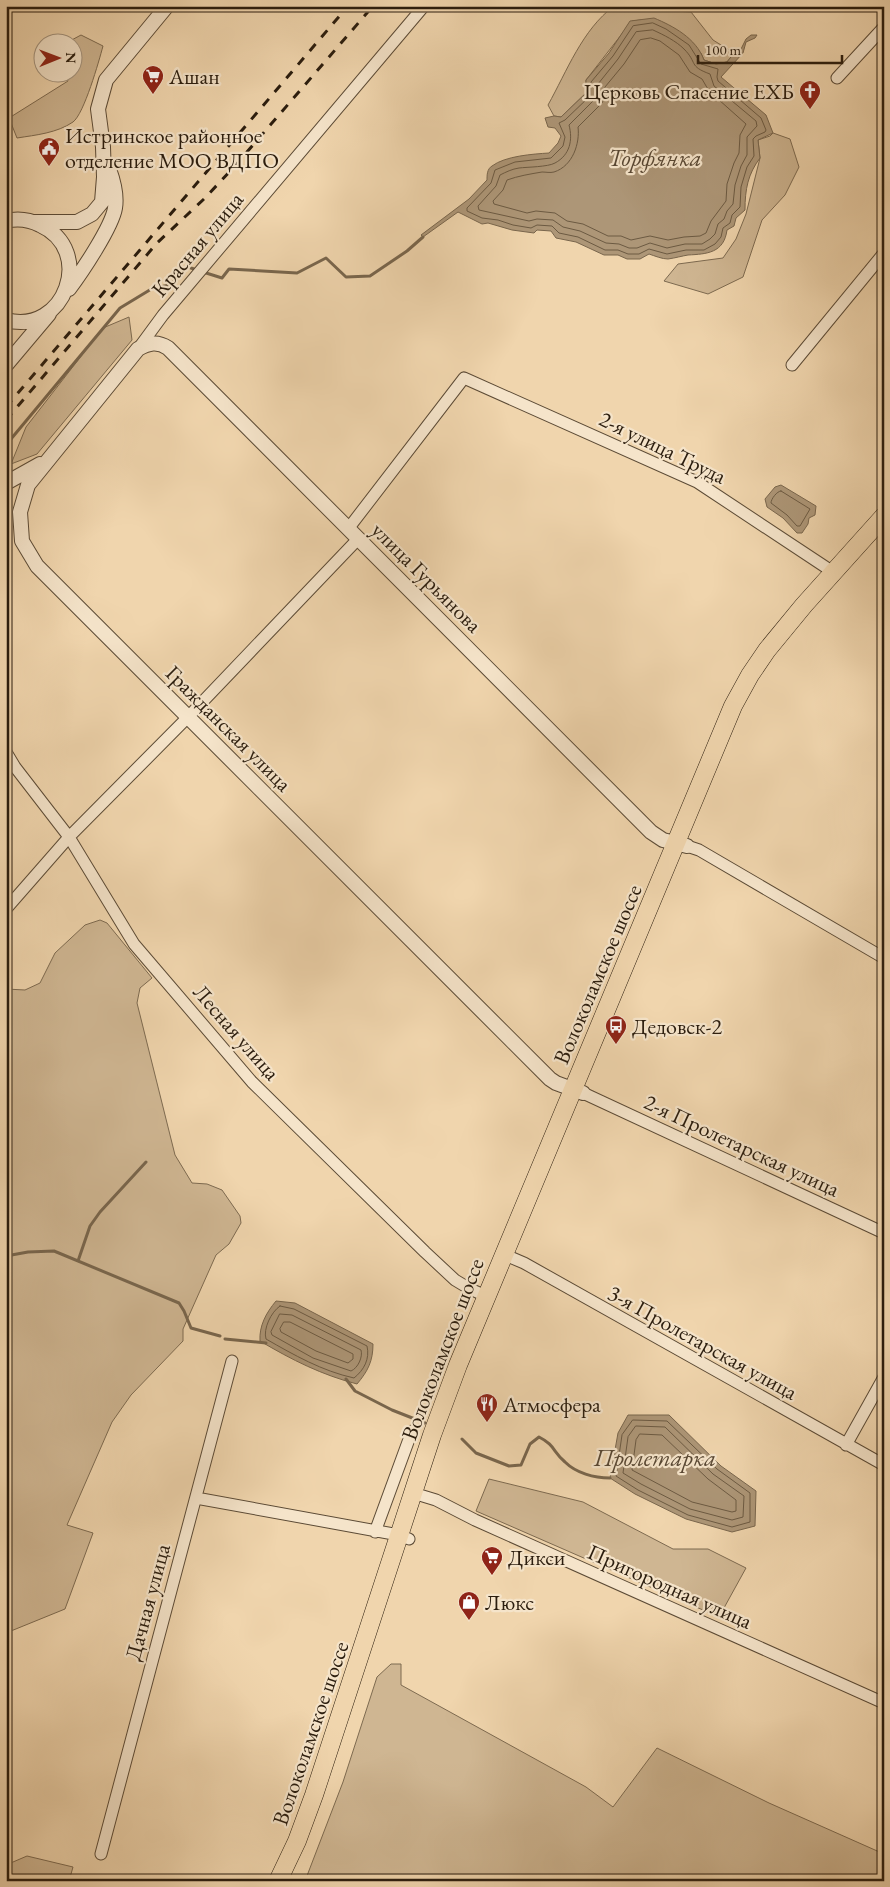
<svg xmlns="http://www.w3.org/2000/svg" width="890" height="1887" font-family="'EB Garamond',serif">
	<style>
		.green { fill: #cfb692; stroke: #7d6a50 }
		.water { fill: #ad9677; stroke: #79664d }
		.lines { fill: none; stroke-linecap: round; stroke-linejoin: round }
		.shore { stroke: #6c5a42; stroke-width: 1 }
		.stream { stroke: #79664d; stroke-width: 3 }
		.minor-casing { stroke: #5c4b36; stroke-width: 13 }
		.tertiary-casing { stroke: #5c4b36; stroke-width: 16 }
		.primary-casing { stroke: #2b1d0e; stroke-width: 19 }
		.minor { stroke: #f5e4ca; stroke-width: 11 }
		.tertiary { stroke: #f5e4ca; stroke-width: 14 }
		.primary { stroke: #f0d5ad; stroke-width: 18 }
		.rail { stroke: #2b1d0e; stroke-width: 3; stroke-dasharray: 9 9; stroke-linecap: butt }
		.labels { text-anchor: middle; stroke-width: 4.5; stroke-linejoin: round; paint-order: stroke }
		.poi-label { font-size: 22px; fill: #2b1d0e; stroke: #f5e4ca; text-anchor: start }
		.street-label { font-size: 22px; fill: #2b1d0e; stroke: #f5e4ca }
		.water-label { font-size: 24px; font-style: italic; fill: #584733; stroke: #f5e4ca }
	</style>
	<rect width="100%" height="100%" fill="#f0d5ad"/>
	<filter id="stains"><feTurbulence type="fractalNoise" baseFrequency=".004" numOctaves="4"/><feColorMatrix values="0 0 0 0 .2 0 0 0 0 .09 0 0 0 0 .02 0 0 0 .5 -.17"/></filter>
	<radialGradient id="worn" r=".72"><stop offset=".6" stop-color="#630" stop-opacity="0"/><stop offset="1" stop-color="#630" stop-opacity=".3"/></radialGradient>
	<path class="green" d="M614,6H651L657,10L691,12L713,40L734,53L727,62L716,64L704,60L701,53L641,20L632,21L586,80V93L561,117L554,116L548,105C567,71 582,30 614,6Z
		M81,35L103,46C99,61 84,114 73,122C57,133 36,135 17,138L9,118L68,81L64,73L72,72V42H68Z
		M773,133L790,139L799,167L785,195L762,220L743,277L708,294L664,281L678,264L723,258L736,239L746,214L760,158L758,140L770,136Z
		M129,317L132,340L37,454L11,464L26,427L103,328Z
		M100,920L107,923L152,978L140,988L137,1003L175,1155L192,1183L207,1184L222,1190L240,1216L241,1223L229,1244L216,1255L183,1329V1341L131,1395L112,1422L67,1525L93,1533L65,1609L6,1633V989L25,990L40,983L55,953L85,925Z
		M489,1479L583,1502L673,1549H708L746,1568L719,1617L476,1511Z
		M391,1664H401V1685L586,1787L613,1807L657,1748L769,1803L884,1854V1881H305L343,1782L377,1677Z
		M27,1856L73,1867L69,1881H6V1865Z"/>
	<path class="water" d="M654,18C673,26 696,38 704,60L716,64L727,62L734,53L740,51L746,39L751,35H757L755,38L746,42L743,53L721,77L766,115L773,133L758,140L760,158C748,174 745,189 745,210L736,218L734,226L727,230C724,253 707,254 688,255C682,256 675,258 668,259C662,259 655,256 649,254L640,259H627L618,255H604L576,242L556,238L551,231L537,230L534,233L512,230L488,223L482,224L458,212L423,237L421,235L469,199L487,180C487,175 487,169 492,166C505,156 533,154 549,153L558,143L561,136L555,128L548,127L545,118L554,116L561,117L586,93V80L609,53L630,21Z
		M781,485L816,506L815,515L809,518L808,524L802,533H797L783,518L767,507L765,499L775,487Z
		M276,1301L295,1303L373,1344C373,1361 368,1371 357,1384C322,1375 292,1360 260,1341C259,1326 266,1313 276,1301Z
		M628,1415H669L721,1466L756,1491L755,1526L732,1532L686,1519L635,1494L610,1478L618,1433Z"/>
	<g class="lines">
		<path class="shore" d="M653,23L666,29L689,45L701,64L718,69L717,77L718,81L761,118L766,130L765,132L756,136L753,139L754,156L747,167L741,187L740,207L732,215L730,223L723,228L721,237L715,244L704,250H686L667,254L649,249L639,254H628L618,250H605L578,237L559,233L552,226L537,225L531,228L513,225L498,220L482,218L467,211V208L491,183L495,170L515,162L551,158L563,146L565,137L559,123L565,120L590,96L591,82L613,56L633,26Z
			M653,30C664,35 676,41 684,49C698,63 688,66 710,74L714,86L756,121L757,126L747,137V155L741,166L735,185L733,204L727,211L724,219L718,224L715,234L710,239L702,244H685L667,248L650,243L637,248H629L619,244L606,243L580,231L563,227L553,220L537,219L529,221L479,210L478,206L496,186L500,175C506,172 512,169 519,168C527,167 548,167 555,163C570,155 573,140 569,125L595,99L598,84L618,59L636,32Z
			M651,38L660,41L679,55L690,72L702,79L709,91L746,124L740,135L739,153L734,163L727,184L726,201L711,221L706,233L700,236L684,237L668,240L650,236L631,240L621,236H608L583,224L567,221L555,213L536,211L527,213L494,204L493,201L503,190L507,180C518,176 530,174 542,172C546,172 550,173 554,172C573,166 580,143 578,127L602,103L605,96V87L624,64L640,40Z
			M781,491L810,509L800,526H797L787,515L771,503C771,499 777,491 781,491Z
			M280,1306L294,1309L367,1346C370,1359 364,1370 354,1378C322,1371 294,1355 266,1339C263,1329 271,1312 280,1306Z
			M280,1314L292,1315L361,1350C363,1357 358,1368 351,1371L313,1358L272,1335L271,1332Z
			M284,1322H290L353,1354V1359L348,1363L316,1351L281,1332L280,1329Z
			M633,1420L667,1421L717,1469L750,1493V1522L732,1527L688,1515L638,1490L616,1476L622,1435Z
			M636,1426L665,1427L713,1474L744,1496L743,1517L732,1520L690,1509L641,1484L623,1473L628,1437Z
			M640,1434L662,1435L708,1479L736,1500V1511L732,1512L692,1502L632,1470L636,1440Z"/>
		<path class="stream" d="M203,272L222,278L229,269L297,273L326,258L346,277L370,276L407,251L423,237
			M6,445L120,308L153,288L170,285L188,267L197,270
			M6,1256L28,1252L54,1251L179,1303L184,1311L191,1328L220,1336
			M78,1261L90,1226L100,1212L146,1162
			M225,1339L266,1343
			M346,1379L355,1391L392,1410L425,1423
			M462,1439L476,1453L509,1466L521,1465L530,1444L539,1437C555,1445 553,1452 565,1462C576,1473 594,1478 610,1478"/>
		<g class="minor-casing">
			<path id="minor" d="M837,78L884,27
				M138,349L163,315L424,6
				M792,365L884,253
				M348,529L464,378L697,482L833,572
				M6,752L15,767L69,837L134,944L252,1082L425,1252L455,1280L470,1289L486,1296
				M687,846L699,850L884,958
				M6,909L69,837L188,717L358,539
				M583,1093L884,1233
				M503,1254L524,1263L884,1465
				M846,1445L884,1377
				M413,1493L436,1500L475,1520L884,1703
				M196,1498L399,1535L409,1539
				M375,1532L412,1431
				M101,1854L232,1361"/>
		</g>
		<g class="tertiary-casing">
			<path id="tertiary" d="M6,221C18,218 30,220 40,225C96,250 65,336 6,320
				M33,222H77L92,214L102,202L104,177L103,147L98,109L106,80L167,6
				M69,289C81,273 112,227 115,208C117,196 113,180 109,169
				M6,365L49,314
				M6,483L40,464
				M583,1093L556,1083L550,1079L37,566L22,541L20,512L28,485L138,349C149,343 157,341 168,348L651,832L663,840L687,846"/>
		</g>
		<g class="primary-casing">
			<path id="primary" d="M278,1881L297,1841L314,1795L432,1435L458,1365L733,706L750,675L767,650L804,605L884,516"/>
		</g>
		<use href="#minor" class="minor"/>
		<use href="#tertiary" class="tertiary"/>
		<use href="#primary" class="primary"/>
		<path class="rail" d="M6,407L348,6
			M6,420L157,243L204,199L234,167L373,6"/>
	</g>
	<defs>
		<g id="supermarket-pin" transform="scale(1.125)"><path d="M0 17L-7.5 6A9.5 9.5 0 1 1 7.5 6Z" fill="#8f2418" stroke="#f5e4ca"/><path d="M-6-5.5h2.5l.6 2H6L4.5 2H-2.5L-4.4-4H-6ZM-1.5 3.2a1.3 1.3 0 1 0 .1 0ZM3 3.2a1.3 1.3 0 1 0 .1 0Z" fill="#fff"/></g>
		<g id="church-pin" transform="scale(1.125)"><path d="M0 17L-7.5 6A9.5 9.5 0 1 1 7.5 6Z" fill="#8f2418" stroke="#f5e4ca"/><path d="M-1.2-6h2.4v3.5h3.3v2.4h-3.3V6h-2.4V-.1h-3.3v-2.4h3.3Z" fill="#fff"/></g>
		<g id="civic-pin" transform="scale(1.125)"><path d="M0 17L-7.5 6A9.5 9.5 0 1 1 7.5 6Z" fill="#8f2418" stroke="#f5e4ca"/><path d="M-.6-6.5H3V-4.5H.6V-3L4-1V1h2V6H-6V1h2V-1L-.6-3ZM-1.2 2.5V6h2.4V2.5Z" fill="#fff"/></g>
		<g id="bus-pin" transform="scale(1.125)"><path d="M0 17L-7.5 6A9.5 9.5 0 1 1 7.5 6Z" fill="#8f2418" stroke="#f5e4ca"/><path d="M-5-6H5V4H4V6H2V4H-2V6H-4V4H-5ZM-3.5-4V0h7V-4ZM-3.5 1.2v1.5H-2V1.2ZM2 1.2v1.5H3.5V1.2Z" fill="#fff"/></g>
		<g id="restaurant-pin" transform="scale(1.125)"><path d="M0 17L-7.5 6A9.5 9.5 0 1 1 7.5 6Z" fill="#8f2418" stroke="#f5e4ca"/><path d="M-5-6h1v4h1v-4h1v4h1v-4h1v5L-1.5 .5V6h-2V.5L-5-1ZM5-6V6H3V1.5H1.5Q1.5-4 5-6Z" fill="#fff"/></g>
		<g id="shop-pin" transform="scale(1.125)"><path d="M0 17L-7.5 6A9.5 9.5 0 1 1 7.5 6Z" fill="#8f2418" stroke="#f5e4ca"/><path d="M-5-2.5h2.3a2.7 3.5 0 0 1 5.4 0H5L5.5 6h-11ZM-1.5-2.5h3a1.5 2.3 0 0 0-3 0Z" fill="#fff"/></g>
	</defs>
	<g fill-rule="evenodd">
		<use href="#supermarket-pin" x="153" y="76"/>
		<use href="#church-pin" x="810" y="91"/>
		<use href="#civic-pin" x="49" y="148"/>
		<use href="#bus-pin" x="616" y="1026"/>
		<use href="#restaurant-pin" x="487" y="1404"/>
		<use href="#supermarket-pin" x="492" y="1557"/>
		<use href="#shop-pin" x="469" y="1602"/>
	</g>
	<g class="labels">
		<g class="poi-label">
			<text x="169" y="84">Ашан</text>
			<text x="794" y="99" text-anchor="end">Церковь Спасение ЕХБ</text>
			<text x="65" y="143">Истринское районное<tspan x="65" dy="25">отделение МОО ВДПО</tspan></text>
			<text x="632" y="1034">Дедовск-2</text>
			<text x="503" y="1412">Атмосфера</text>
			<text x="508" y="1565">Дикси</text>
			<text x="485" y="1610">Люкс</text>
		</g>
		<g class="street-label">
			<text transform="translate(197 244) rotate(-50)" y="8">Красная улица</text>
			<text transform="translate(663 447) rotate(26)" y="8">2-я улица Труда</text>
			<text transform="translate(427 577) rotate(45)" y="8">улица Гурьянова</text>
			<text transform="translate(229 728) rotate(45)" y="8">Гражданская улица</text>
			<text transform="translate(597 974) rotate(-67)" y="8">Волоколамское шоссе</text>
			<text transform="translate(237 1032) rotate(49)" y="8">Лесная улица</text>
			<text transform="translate(742 1145) rotate(25)" y="8">2-я Пролетарская улица</text>
			<text transform="translate(703 1342) rotate(29)" y="8">3-я Пролетарская улица</text>
			<text transform="translate(442 1349) rotate(-69)" y="8">Волоколамское шоссе</text>
			<text transform="translate(670 1586) rotate(24)" y="8">Пригородная улица</text>
			<text transform="translate(147 1602) rotate(-75)" y="8">Дачная улица</text>
			<text transform="translate(310 1733) rotate(-71)" y="8">Волоколамское шоссе</text>
		</g>
		<g class="water-label">
			<text x="655" y="166">Торфянка</text>
			<text x="655" y="1466">Пролетарка</text>
		</g>
	</g>
	<rect width="890" height="1887" fill="none" stroke="#f0d5ad" stroke-width="25"/>
	<rect x="8" y="8" width="875" height="1872" fill="none" stroke="#2b1d0e" stroke-width="2.5"/>
	<rect x="12" y="12" width="865" height="1862" fill="none" stroke="#2b1d0e"/>
	<g transform="translate(58 58) rotate(89)"><circle r="24" fill="#f5e4ca" stroke="#a4947f"/>
	<path d="M0-4L9 19L0 12L-9 19Z" fill="#8f2418"/>
	<text y="-8" font-size="14" font-weight="bold" text-anchor="middle" fill="#2b1d0e">N</text>
	</g>
	<path d="M698 55v8h144v-8" fill="none" stroke="#2b1d0e" stroke-width="2.5"/>
	<text x="705" y="55" font-size="15" fill="#2b1d0e" stroke="#f5e4ca" stroke-width="4" paint-order="stroke">100 m</text>
	<rect width="100%" height="100%" filter="url(#stains)"/>
	<rect width="100%" height="100%" fill="url(#worn)"/>
</svg>
